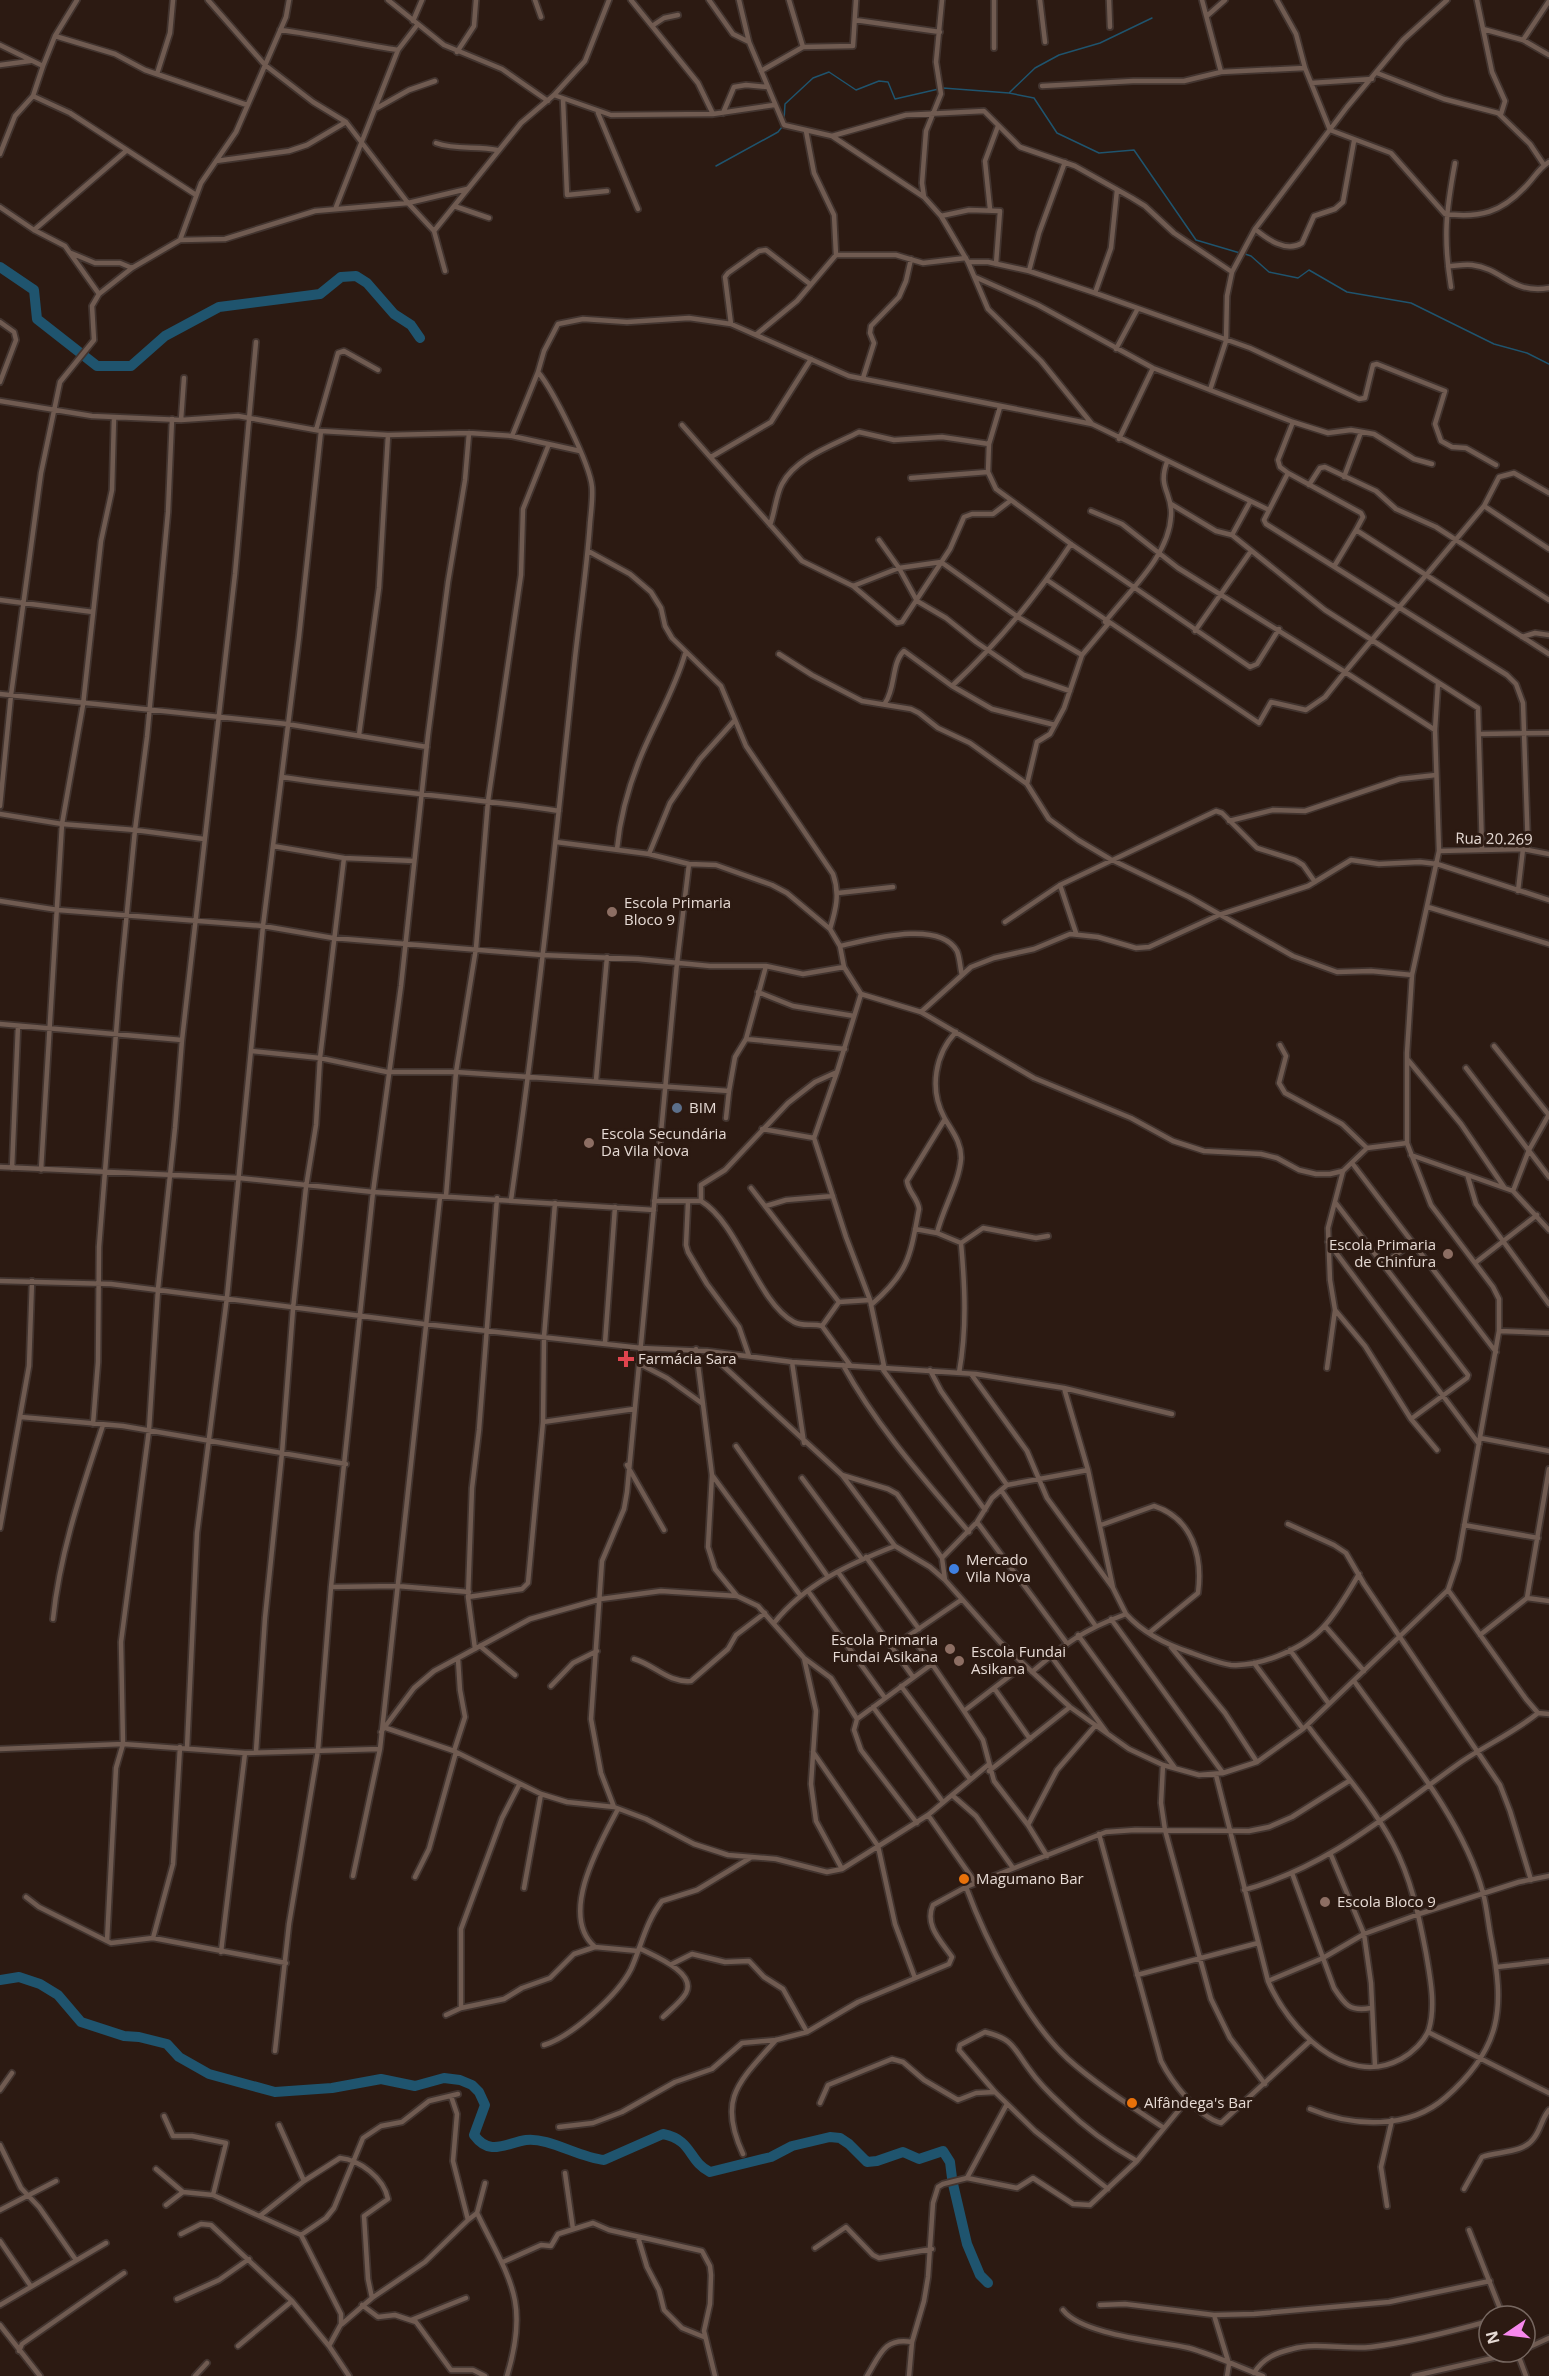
<svg xmlns="http://www.w3.org/2000/svg" width="1549" height="2376" font-family="'Open Sans',sans-serif">
	<style>
		.lines { fill: none; stroke-linecap: round; stroke-linejoin: round }
		.stream { stroke: #1f546e; stroke-width: 1.5 }
		.river { stroke: #1f546e; stroke-width: 10 }
		.street-casing { stroke: #42342f; stroke-width: 8 }
		.street { stroke: #705b51; stroke-width: 4.5 }
		.education-dot { fill: #8d6e63; stroke: #2c1a12; stroke-width: 2 }
		.service-dot { fill: #5c6f8a; stroke: #2c1a12; stroke-width: 2 }
		.health-dot { fill: #e0444e; stroke: #2c1a12; stroke-width: 2 }
		.shop-dot { fill: #3f7fe0; stroke: #2c1a12; stroke-width: 2 }
		.food-dot { fill: #e8710a; stroke: #2c1a12; stroke-width: 2 }
		.labels { text-anchor: middle; stroke-width: 6; stroke-linejoin: round; paint-order: stroke }
		.street-label { font-size: 15px; fill: #e6dad4; stroke: #2c1a12 }
		.poi-label { font-size: 15px; fill: #e6dad4; stroke: #2c1a12; text-anchor: start }
	</style>
	<rect width="100%" height="100%" fill="#2c1a12"/>
	<g class="lines">
		<path class="stream" d="M1010,92L1035,68L1059,55L1100,43L1152,18
			M784,120L785,104L813,78L829,72L856,90L879,81L888,82L895,99L943,88L1009,93L1034,98L1057,133L1099,153L1134,150L1196,240L1240,253
			M716,166L778,132L782,127
			M1245,254L1251,256L1269,272L1298,278L1309,270L1347,292L1411,303L1494,344L1527,353L1549,364"/>
		<path class="river" d="M0,267L34,290L37,319L97,366H131L165,336L219,307L320,294L341,277L356,276L367,283L394,314L411,325L420,338
			M0,1980L19,1977L40,1984L58,1995L81,2022L124,2036L139,2037L167,2044L179,2057L209,2074L275,2092L332,2088L381,2079L415,2086L444,2078L460,2080L472,2085L479,2092L485,2105L474,2135C490,2157 506,2143 526,2140C548,2137 580,2158 604,2160L663,2134C693,2140 688,2161 710,2172L771,2157L792,2146L830,2137L840,2138L849,2144L867,2162L877,2161L903,2152L919,2159L943,2151L950,2162L952,2178
			M953,2184L967,2244L980,2275L988,2283"/>
		<g class="street-casing">
			<path id="street" d="M208,0L265,65L313,102L346,122L408,203L434,231L521,123L554,95L585,61L609,0
				M388,0L444,45L502,69L548,101
				M535,0L541,17
				M631,0L698,83L713,114
				M709,0L733,34L749,42
				M739,0L749,42L784,125L832,136L924,197L941,216L968,262L988,309L1041,361L1092,424
				M789,0L803,47
				M994,0V48
				M1040,0L1045,42
				M1109,0L1110,27
				M1202,0L1221,72
				M1277,0L1296,34L1305,68L1330,130L1391,153L1445,214C1480,218 1501,213 1526,186C1534,178 1539,168 1549,162
				M1477,0L1492,72L1505,101L1501,114
				M1208,15L1225,0
				M855,20L940,32
				M413,21L422,0
				M652,26L664,18L678,15
				M1483,29L1523,40L1549,55
				M280,30C320,35 358,44 398,50
				M55,36L115,54L145,70L247,105
				M1523,40L1549,1
				M0,45L43,66L55,36L77,0
				M457,52L474,26L476,0
				M0,65L30,61
				M761,71L803,47L853,46L856,0
				M1377,73L1444,99L1498,113L1530,144L1544,165
				M157,74L170,33L173,0
				M1311,83L1372,79
				M1042,86L1133,81H1184L1221,72L1305,68
				M554,95L611,115L713,114L774,105
				M33,96L70,113L196,195
				M563,99L567,195L607,191
				M377,108L409,90L435,81
				M598,113L638,209
				M723,113L734,87L746,85L768,87
				M832,136L906,115L984,111L1020,147L1075,166L1132,198L1145,206L1174,233L1232,272
				M436,143C455,150 477,146 497,150
				M0,154L15,116L33,96L43,66
				M216,161L289,151L307,145L346,122
				M924,197L922,183L926,131L941,94L936,62L942,0
				M454,206L489,218
				M0,207L34,230L65,246L99,294
				M336,207L398,50L418,24
				M990,209L985,161L998,126
				M941,216L969,210L1000,211L996,264
				M1255,229C1267,239 1286,253 1302,243L1314,216L1335,209L1343,202L1354,141
				M34,230L126,151
				M434,231L445,271
				M180,240L225,239L315,211L408,203L467,189
				M71,253L95,263H120L132,268
				M836,255H896L923,263L966,258
				M968,262H988L1029,271L1095,293L1250,348L1359,399L1365,398L1373,365L1377,364L1445,391L1435,424L1441,441L1452,447L1466,448L1496,465
				M1448,266C1455,266 1464,264 1472,265C1504,269 1510,294 1549,288
				M1029,271L1039,233L1065,162
				M975,277L1038,305L1153,368L1293,422L1278,460L1280,467L1288,473
				M1451,287C1443,238 1446,211 1455,163
				M1095,293L1111,248L1117,190
				M0,322L14,332L16,340L0,382
				M731,324L725,277L728,273L759,251L766,250L810,284
				M758,333L797,301L836,255L834,215L814,173L806,131
				M1116,349L1137,310
				M863,378L874,343L870,333L871,326L899,297L906,281L911,259
				M1210,390L1226,341L1227,296L1232,272L1255,229L1347,107L1403,40L1447,0
				M0,401L92,416L181,420L238,416L321,431L388,435L469,433L512,436L580,451
				M1000,407L989,444L988,472L996,489L1071,544L1250,667L1257,664L1279,629
				M172,419L168,512L147,737L135,830L204,839
				M181,420L184,378
				M1293,422L1328,433L1351,430L1374,434L1414,459L1432,464
				M682,425L802,561L853,586L897,623L902,622L950,549L964,517L972,514H993L1010,501
				M316,430L338,353L344,351L378,370
				M512,436L538,372
				M1119,439L1153,368
				M711,457L771,422L811,359
				M1344,477L1361,432
				M911,478L988,472
				M1309,485L1320,468L1325,467L1376,491L1396,509L1436,527L1549,600
				M1250,502L1232,535L1325,610L1478,708L1482,849
				M1171,504L1216,531L1232,535
				M1484,506L1549,549
				M1091,511L1122,524L1178,568L1345,672L1484,506L1499,477L1514,473L1549,493
				M770,525C775,512 776,495 782,484C796,457 834,445 859,432L894,440L942,437L989,444
				M879,540L899,568L917,601L946,618L976,642L1024,675L1070,691
				M588,551L630,574L651,592L661,608L665,626L672,638L721,686L746,746L833,874C840,894 836,909 830,929
				M1335,565L1356,530
				M1047,580L1259,723L1271,702L1306,710L1325,697L1345,672L1435,730
				M853,586L899,568L941,562L1018,617L1082,655
				M0,600L93,612
				M1105,622C1129,591 1169,556 1171,516C1173,492 1157,489 1167,462
				M1195,631L1251,551
				M1522,637L1535,633L1549,635
				M779,654L812,675L862,701L911,709L919,713L938,728L970,743L1027,784L1049,819L1078,840L1110,859L1189,897L1293,956L1337,972L1371,971L1412,975
				M952,686C998,643 1036,597 1071,544
				M0,694L287,724L427,747
				M885,703C896,688 891,663 904,651L952,686L992,709L1055,725
				M1480,734L1549,733
				M359,735L379,588L388,435
				M282,777C375,791 467,797 559,811
				M1027,784L1037,742L1050,734L1064,708L1082,655L1108,624
				M0,806L11,695L41,473L60,382L94,340L92,306L99,294L132,268L180,240L201,183L236,132L286,17L289,0
				M0,814L62,824L135,830L120,983L99,1247L98,1362L93,1424
				M1229,821L1273,810L1305,811L1400,779L1436,775
				M556,842L649,854L689,864L716,865L772,885L787,893L830,929L840,946L844,967L861,994L837,1072L815,1082L788,1103L725,1170L701,1185V1201H654
				M617,849C620,817 629,785 641,756C655,722 675,689 685,654
				M1528,849L1523,703L1516,684L1507,675L1266,524L1264,520L1288,473L1361,513L1363,517L1356,530L1549,654
				M1439,851L1523,849L1549,854
				M649,854L670,803L700,759L734,721
				M344,858L414,861
				M1060,885L1076,933
				M1518,891L1523,849
				M838,893L893,887
				M0,901L58,910L263,926L333,938L542,955L638,959L710,966H766L803,974L844,967
				M1428,907L1549,944
				M1005,922L1060,885L1216,811L1222,813L1257,848L1295,860L1303,865L1315,882
				M840,946C868,940 939,919 957,951C960,958 960,968 962,975
				M758,992L793,1006L854,1016
				M861,994L921,1012L1034,1078L1131,1118L1173,1141L1204,1151L1261,1154L1277,1158L1299,1170L1316,1174H1330L1343,1171L1367,1148L1407,1143
				M921,1012L971,967L994,958L1034,949L1070,934L1098,937L1136,948L1149,947L1219,915L1308,886L1351,860L1379,864L1420,862L1437,864L1549,900
				M0,1024L182,1040
				M746,1039L766,966
				M1280,1045L1286,1056L1279,1083L1285,1093L1342,1124L1367,1148
				M1494,1046L1549,1115
				M252,1051L320,1058L387,1072H456L729,1091L735,1057L746,1039L845,1049
				M1408,1060L1461,1124L1504,1187
				M1466,1068L1549,1177
				M837,1072L814,1138L846,1237L870,1300L884,1366
				M596,1080L607,957
				M726,1118L729,1091
				M762,1129L814,1138
				M1411,1155L1513,1191L1549,1230
				M1352,1163L1496,1352
				M0,1167L239,1178L373,1192L654,1210
				M12,1168L18,1026
				M41,1170L62,824L83,705L101,541L112,490L114,417
				M1468,1177L1476,1204L1549,1304
				M751,1188L839,1302
				M1513,1191L1529,1150L1548,1116
				M446,1196L456,1072L476,948L488,801L521,575L523,509L549,444
				M511,1200C537,1020 556,839 575,658C580,613 587,568 590,523C591,511 593,498 592,487C590,464 553,390 538,372L544,351L558,324L583,319L627,322L689,318L731,324L849,376L1092,424L1269,510
				M701,1201C739,1224 757,1302 794,1322C802,1327 813,1323 822,1326L850,1365
				M688,1202L686,1245L688,1252L707,1284L739,1327L749,1356
				M1335,1202L1468,1375L1467,1378L1411,1419
				M766,1206L786,1200L833,1196
				M915,1229L937,1233L961,1243L983,1228L1036,1238L1048,1236
				M937,1233C943,1208 959,1183 961,1159C962,1142 951,1130 944,1117C929,1089 935,1054 956,1032
				M1328,1242L1479,1444
				M1384,1263L1413,1243
				M1475,1263L1537,1215
				M0,1281L111,1284L424,1324L641,1348L707,1351L842,1475L895,1546L930,1567L945,1580L1000,1642L1070,1707L1129,1749L1163,1765L1199,1775L1223,1773L1257,1762L1303,1729L1448,1590L1458,1560L1499,1331V1299L1493,1287L1431,1205L1407,1143V1053L1412,975L1439,851L1435,730L1438,683
				M871,1305C909,1272 910,1257 919,1209C918,1198 908,1192 907,1181L945,1119
				M1335,1310L1365,1346L1411,1419L1437,1450
				M822,1326L839,1302L870,1300
				M1499,1331L1549,1333
				M605,1343L615,1207
				M696,1349L712,1475L708,1547L715,1569L737,1596
				M707,1351L792,1362L976,1374L1064,1388L1172,1414
				M792,1362L804,1443
				M640,1364L667,1378L703,1404
				M843,1365C877,1427 923,1478 969,1532
				M881,1367L985,1510
				M1327,1368L1335,1310L1330,1280L1328,1228L1343,1171
				M930,1370L941,1391L1007,1485
				M959,1373C967,1329 965,1287 961,1243
				M971,1374L1027,1451L1047,1498L1113,1588
				M1064,1388L1088,1470L1113,1588L1126,1614
				M21,1417L123,1426L346,1464
				M543,1422L634,1409
				M1480,1438L1549,1451
				M736,1446L828,1577
				M627,1465L664,1530
				M712,1475L800,1595
				M842,1475L888,1489L897,1494L942,1558L945,1580
				M802,1478L862,1559
				M1001,1490L1095,1625
				M977,1522L1066,1642
				M1288,1524L1334,1545L1346,1553L1364,1584L1500,1785L1510,1811L1531,1880
				M1101,1525L1154,1506C1192,1518 1203,1556 1198,1593L1149,1633
				M1464,1525L1538,1538
				M0,1528L29,1366L32,1281
				M866,1557L919,1629
				M942,1558L977,1522L992,1498L1007,1485L1088,1470
				M838,1572L913,1677
				M331,1587L397,1586L469,1592
				M1448,1590L1526,1699L1538,1713L1549,1714
				M808,1591L885,1698
				M468,1597L522,1589L528,1583L543,1422L544,1337L555,1203
				M1527,1598L1549,1469
				M53,1619C60,1551 82,1489 103,1425
				M1111,1619L1223,1773
				M774,1623C805,1584 849,1564 895,1546
				M1325,1626L1364,1671
				M910,1635L932,1664
				M1078,1635L1175,1768
				M1480,1635L1527,1598L1549,1601
				M480,1646L515,1675
				M892,1647L961,1600
				M1171,1647L1225,1713L1257,1762
				M475,1649L468,1597L472,1488L479,1430L497,1198
				M1290,1650L1329,1704
				M1051,1656L1107,1733
				M804,1658L831,1678L857,1719
				M634,1659C655,1665 668,1683 691,1681L728,1649L736,1635L765,1613
				M1254,1663L1303,1729
				M1032,1672C1066,1643 1083,1630 1126,1614C1144,1634 1167,1645 1192,1653C1205,1658 1218,1663 1231,1665C1262,1667 1307,1647 1326,1624C1339,1609 1349,1591 1359,1574
				M551,1686L573,1663L597,1651
				M901,1686L970,1779
				M994,1688L1030,1739
				M873,1707L943,1802
				M964,1711L983,1740L994,1781L1028,1825L1047,1856
				M386,1728L454,1751L541,1794L567,1802L614,1807L646,1819L694,1844L728,1855L776,1859L827,1872L842,1869L928,1815L975,1882
				M381,1732L414,1688L434,1671L530,1619L601,1599L661,1591L737,1596L758,1606L804,1658L816,1711L811,1784L816,1821L842,1869
				M187,1748L197,1533L227,1297L263,926L299,637L321,431
				M0,1749L123,1744L245,1753L380,1749L440,1197
				M256,1751L265,1618L282,1453L293,1309L306,1187L316,1125L320,1058L344,858L273,846
				M454,1751L465,1717L460,1690L458,1659
				M813,1752L878,1846L895,1924L915,1978
				M1163,1765L1161,1803L1165,1830L1211,1999L1230,2038L1265,2084
				M989,1771L1070,1707
				M1216,1775L1268,1981L1323,1958L1364,1934L1419,1914L1519,1882L1549,1876
				M952,1795L976,1816L1013,1868
				M614,1807L601,1773L591,1719L602,1561L624,1509L627,1492L677,963L689,864
				M928,1815L988,1765
				M917,1823L861,1750L854,1730L857,1719L932,1664L964,1711L1024,1665
				M1028,1825L1057,1770L1095,1726
				M1099,1834L1161,2061C1171,2081 1198,2117 1221,2123L1310,2041
				M1331,1855L1364,1934L1371,1983L1375,2066
				M1292,1873L1334,1988C1345,2005 1350,2012 1371,2008
				M353,1876L380,1749
				M415,1877L429,1849L456,1752
				M524,1888L541,1794
				M1244,1890C1330,1866 1389,1813 1461,1762C1486,1745 1515,1732 1538,1713
				M26,1897L39,1907L111,1943L153,1938L286,1963
				M153,1938L173,1864L180,1747
				M107,1941L116,1768L123,1744L121,1642L149,1430L158,1289L175,1128L182,1040L235,574L256,342
				M595,1947C558,1915 600,1843 618,1809
				M639,1948C652,1955 697,1972 686,1993C681,2002 670,2010 663,2017
				M221,1952L245,1753
				M672,1964L692,1954L725,1962L749,1961L764,1977L783,1989L807,2032
				M1497,1967L1549,1961
				M1137,1975L1258,1943
				M1268,1981C1288,2028 1345,2089 1401,2059C1412,2053 1425,2041 1429,2029C1436,2005 1430,1977 1426,1953C1419,1916 1411,1878 1393,1844C1371,1802 1336,1764 1308,1726
				M461,2008V1929L502,1818L519,1785
				M446,2015L461,2008L504,1999L522,1988L550,1978L574,1954L595,1947L638,1951
				M1428,2032L1549,2093
				M544,2045C571,2037 618,1995 631,1969C641,1947 646,1921 662,1901L697,1890L750,1858
				M275,2051L289,1924L318,1750L331,1587L373,1192L401,986L428,735L448,582L465,480L469,433
				M0,2090L12,2073
				M820,2103L828,2085L892,2059L903,2062L924,2080L958,2100L976,2093L995,2092
				M1310,2109C1353,2127 1409,2130 1446,2097C1502,2048 1505,2008 1491,1938C1488,1923 1487,1908 1483,1893C1463,1818 1399,1744 1354,1681
				M164,2116L173,2136H192L226,2143L213,2195
				M279,2125L304,2181
				M559,2127L593,2123L622,2112L675,2082L712,2069L742,2043L776,2040L807,2032L858,2002L949,1964L952,1957C941,1941 924,1925 933,1905L966,1887
				M1164,2128C1131,2106 1097,2085 1068,2059C1025,2019 986,1941 966,1887L1106,1832L1135,1830L1249,1831L1269,1827L1292,1817L1349,1781
				M0,2145L21,2188L39,2207L76,2260
				M743,2154C717,2098 739,2082 776,2040
				M156,2169L183,2192L213,2195L301,2235L341,2314V2324L329,2346L349,2376
				M565,2173L573,2229
				M967,2178L1017,2188L1033,2178L1073,2204L1090,2205L1137,2161L1188,2099
				M1108,2189L1035,2131L995,2092L959,2050L960,2045L985,2032C1014,2039 1013,2048 1029,2069C1038,2082 1051,2095 1063,2106C1085,2128 1110,2146 1137,2161
				M1464,2189L1482,2157C1498,2151 1523,2154 1534,2138C1541,2129 1541,2120 1549,2110
				M166,2205L183,2192
				M1387,2206L1381,2167L1392,2120
				M0,2210L56,2181
				M477,2213C509,2279 530,2300 507,2376
				M261,2215L304,2181L340,2158C360,2160 384,2178 388,2199L364,2216L368,2279L372,2298
				M468,2220L477,2213L485,2183
				M1469,2230L1503,2316
				M181,2234L201,2224L211,2225L292,2301L329,2346
				M301,2235L326,2218L334,2208L363,2138L381,2126L402,2122L429,2101L458,2094
				M638,2237L647,2267L659,2290L664,2310L682,2328L704,2337
				M0,2241L30,2285
				M815,2248L846,2227L873,2255L879,2258L932,2249
				M503,2262L541,2245L551,2246L558,2234L593,2223L609,2230L702,2251L710,2266L711,2275L710,2304L704,2331L715,2376
				M177,2299L219,2280L249,2259
				M0,2305L106,2243
				M362,2305L378,2317L395,2315L416,2322L451,2370H473L485,2376
				M1100,2305L1125,2304L1214,2315L1254,2314L1389,2302L1490,2281
				M1063,2310C1082,2335 1158,2341 1189,2348C1214,2355 1239,2367 1263,2376
				M1214,2315L1229,2364L1227,2376
				M411,2320L466,2298
				M342,2324L372,2298L425,2262L468,2220L453,2161L457,2114L451,2096
				M0,2325L40,2376
				M238,2346L292,2301
				M1525,2349L1549,2338
				M19,2351L22,2344L124,2273
				M1517,2352L1526,2376
				M1254,2373C1263,2358 1276,2353 1292,2349C1317,2342 1345,2350 1371,2347C1411,2342 1450,2332 1489,2321
				M195,2376L207,2363
				M867,2376C880,2355 884,2337 912,2342
				M909,2376L912,2342L924,2301L928,2277L933,2203L938,2187L943,2184L967,2178L1007,2104
				M1414,2376L1519,2352"/>
		</g>
		<use href="#street" class="street"/>
	</g>
	<g class="education-dot">
		<circle cx="612" cy="912" r="6"/>
		<circle cx="589" cy="1143" r="6"/>
		<circle cx="1448" cy="1254" r="6"/>
		<circle cx="950" cy="1649" r="6"/>
		<circle cx="959" cy="1661" r="6"/>
		<circle cx="1325" cy="1902" r="6"/>
	</g>
	<circle class="service-dot" cx="677" cy="1108" r="6"/>
	<path class="health-dot" d="M623 1350h6v6h6v6h-6v6h-6v-6h-6v-6h6z"/>
	<circle class="shop-dot" cx="954" cy="1569" r="6"/>
	<g class="food-dot">
		<circle cx="964" cy="1879" r="6"/>
		<circle cx="1132" cy="2103" r="6"/>
	</g>
	<g class="labels">
		<g class="street-label">
			<text transform="translate(1494 839) rotate(1)" y="5">Rua 20.269</text>
		</g>
		<g class="poi-label">
			<text x="624" y="908">Escola Primaria<tspan x="624" dy="17">Bloco 9</tspan></text>
			<text x="689" y="1113">BIM</text>
			<text x="601" y="1139">Escola Secundária<tspan x="601" dy="17">Da Vila Nova</tspan></text>
			<text x="1436" y="1250" text-anchor="end">Escola Primaria<tspan x="1436" dy="17">de Chinfura</tspan></text>
			<text x="638" y="1364">Farmácia Sara</text>
			<text x="966" y="1565">Mercado<tspan x="966" dy="17">Vila Nova</tspan></text>
			<text x="938" y="1645" text-anchor="end">Escola Primaria<tspan x="938" dy="17">Fundai Asikana</tspan></text>
			<text x="971" y="1657">Escola Fundai<tspan x="971" dy="17">Asikana</tspan></text>
			<text x="976" y="1884">Magumano Bar</text>
			<text x="1337" y="1907">Escola Bloco 9</text>
			<text x="1144" y="2108">Alfândega's Bar</text>
		</g>
	</g>
	<g transform="translate(1507 2334) rotate(256)"><circle r="28" fill="#2c1a12" stroke="#766760" stroke-width="1.5"/>
	<path d="M0-4.5L10 22L0 15L-10 22Z" fill="#f688ec"/>
	<text y="-9" font-size="16" font-weight="bold" text-anchor="middle" fill="#e6dad4">N</text>
	</g>
</svg>
